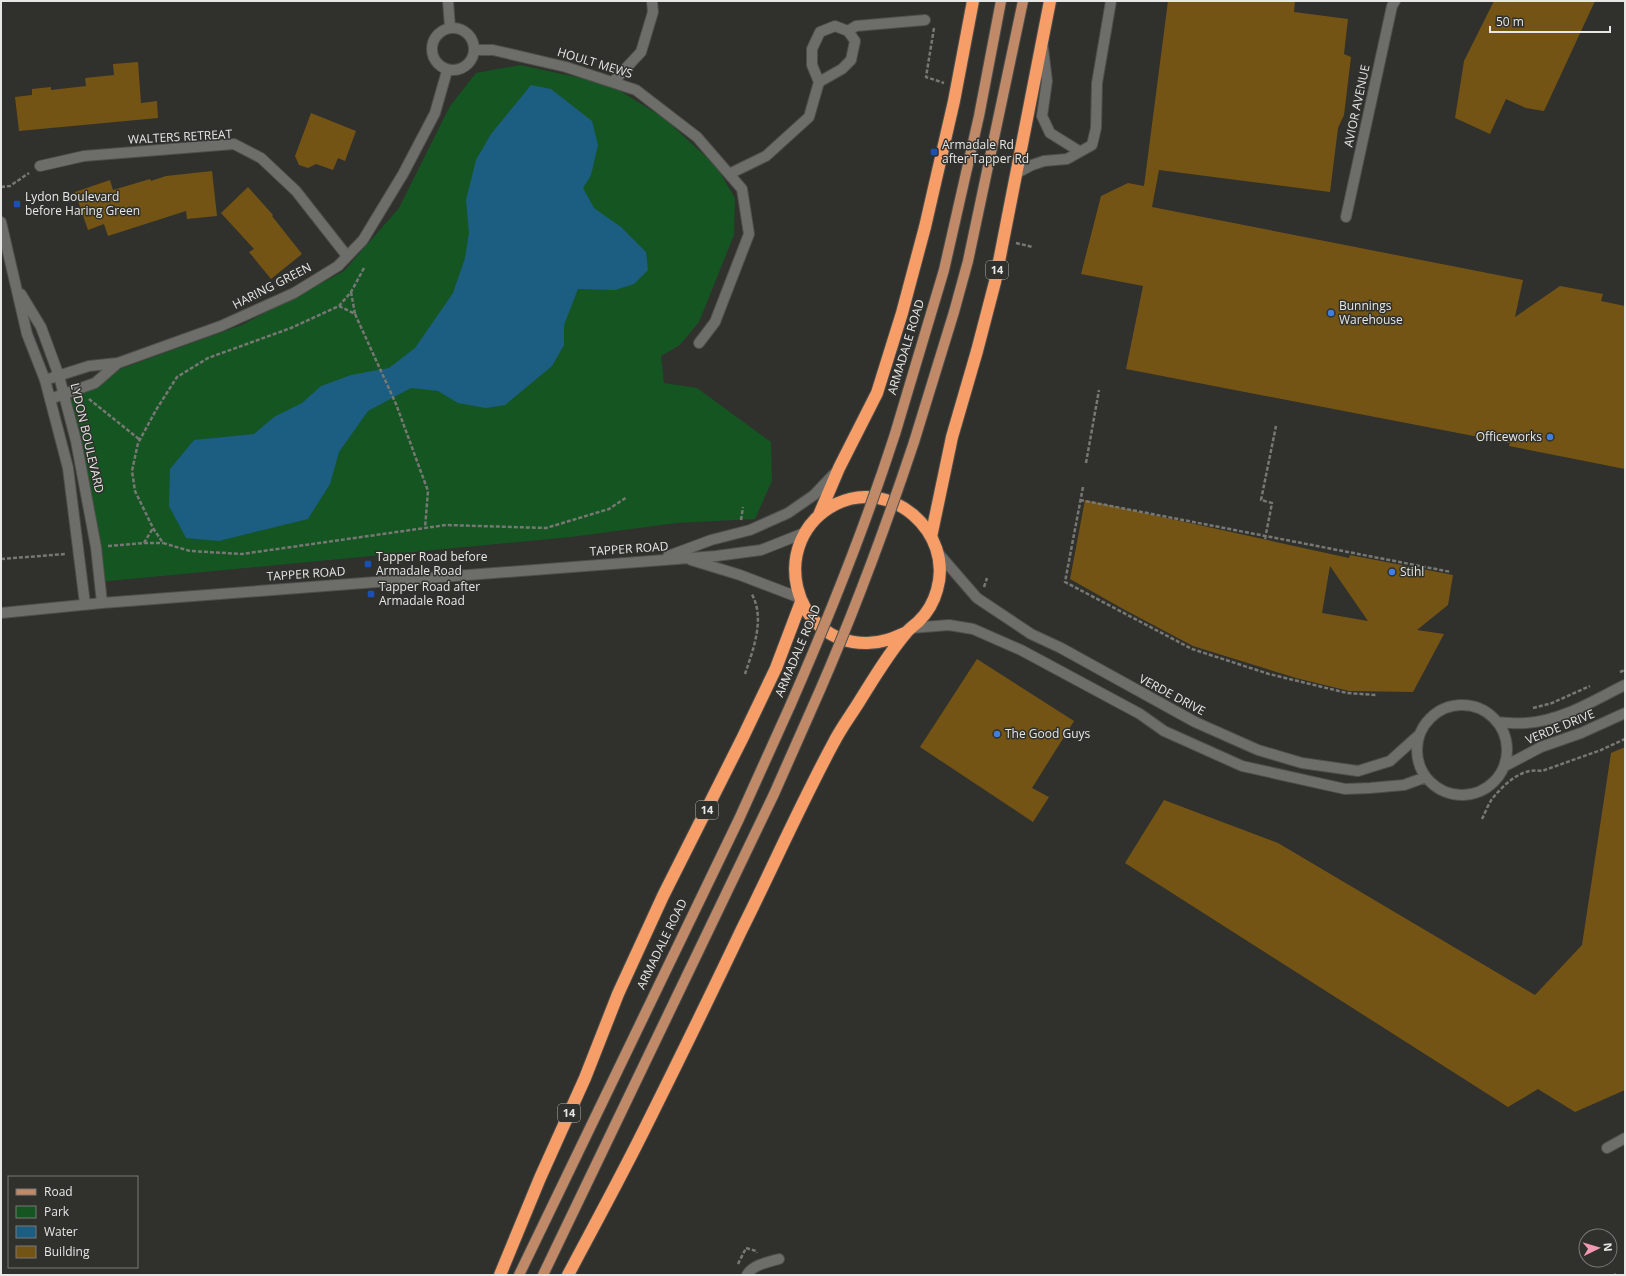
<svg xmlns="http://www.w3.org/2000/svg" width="1626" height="1276" font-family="'Open Sans',sans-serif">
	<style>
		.green { fill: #155522 }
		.water { fill: #1c5d82 }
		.building { fill: #745414; fill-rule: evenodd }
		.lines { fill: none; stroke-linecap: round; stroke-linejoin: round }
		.lane-casing { stroke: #4e4e4b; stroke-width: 12 }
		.street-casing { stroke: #4e4e4b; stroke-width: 12 }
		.secondary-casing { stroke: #4e4e4b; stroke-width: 12 }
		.primary-casing { stroke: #4e4e4b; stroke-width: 12 }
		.highway-casing { stroke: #4e4e4b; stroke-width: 14 }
		.path { stroke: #777774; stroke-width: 2.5; stroke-dasharray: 4 2; stroke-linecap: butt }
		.lane { stroke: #6d6d6a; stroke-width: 10 }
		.street { stroke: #6d6d6a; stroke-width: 10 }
		.secondary { stroke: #6d6d6a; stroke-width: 10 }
		.primary { stroke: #c08a69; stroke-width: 10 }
		.highway { stroke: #f79e68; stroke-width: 12 }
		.primary-bridge-casing { stroke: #4e4e4b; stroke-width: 12; stroke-linecap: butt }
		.primary-bridge { stroke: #c08a69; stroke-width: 10 }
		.transit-dot { fill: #1a4fb4; stroke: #30302d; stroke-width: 1.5 }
		.shop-dot { fill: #3f7fe0; stroke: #30302d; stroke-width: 1.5 }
		.labels { text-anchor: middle; stroke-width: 3; stroke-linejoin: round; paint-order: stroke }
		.shield { fill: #30302d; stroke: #b0b0ae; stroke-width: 1 }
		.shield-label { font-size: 11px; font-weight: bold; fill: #e7e7e5 }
		.street-label { font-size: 12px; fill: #e7e7e5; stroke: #30302d }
		.poi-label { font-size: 12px; fill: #e7e7e5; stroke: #30302d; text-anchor: start }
	</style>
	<rect width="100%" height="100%" fill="#30302d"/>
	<path class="green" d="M520,65L609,84L664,118L716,166L735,198L734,235L699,322L680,345L661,356L664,383L697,388L771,442L772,481L755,519L677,523L571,537L99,582L68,388L242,325L344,271L399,208L450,106L476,73Z"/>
	<path class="water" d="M531,85L551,89L592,121L598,145L591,175L583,188L594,208L621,227L646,252L648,270L634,284L615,290L578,289L564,325V345L552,366L505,405L486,408L458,403L438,391L411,388L368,411L339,452L330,484L308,519L219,541L186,538L169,506L170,469L194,440L254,434L274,417L302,403L321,386L351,375L389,368L415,348L453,293L465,258L469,233L466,200L476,160L491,134Z"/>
	<path class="building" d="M1168,1H1295L1294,12L1348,19L1344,54L1351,57L1344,115L1338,128L1330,192L1159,170L1152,207L1523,280L1515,317L1560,286L1603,294L1601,301L1625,306V469L1509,446L1510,443L1126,369L1143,286L1081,274L1101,196L1128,183L1144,186Z
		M1494,1H1595L1544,111L1526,108L1506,99L1490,134L1455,118L1464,61Z
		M138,62L141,103L157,101L158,118L19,131L15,97L32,95V89L51,87V90L86,86L85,78L114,75L113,64Z
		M311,113L356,131L345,161L338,158L333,170L316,164L308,168L299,165L295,156Z
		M212,171L217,216L187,219L186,211L108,236L104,224L88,230L75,192L110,180L113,190L150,179L151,181L166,176Z
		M248,187L273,215L272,216L302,254L271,279L249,252L254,249L221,213Z
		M1085,500L1349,558L1350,555L1453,575L1448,605L1417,630L1444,634L1413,692L1349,691L1296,678L1193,646L1125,610L1070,579ZM1330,566L1368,621L1322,613Z
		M977,659L1074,721L1032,788L1049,797L1033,822L920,747Z
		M1625,747V1090L1575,1112L1538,1089L1508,1107L1125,863L1164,800L1278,843L1535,995L1582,945L1611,753Z"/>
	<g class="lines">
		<g class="lane-casing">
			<path id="lane" d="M848,31L856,26L925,20
				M1043,48L1047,81L1042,116L1050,133L1079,151
				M1017,173L1032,165L1044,161L1067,159L1092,145L1096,128L1097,83L1111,1
				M1607,1148L1625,1138"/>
		</g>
		<g class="street-casing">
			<path id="street" d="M448,1L450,27
				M432 49a21 21 0 1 1 42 0a21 21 0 1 1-42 0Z
				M475,50H493L566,67L636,90L697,137L742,189L749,234L715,322L699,343
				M613,82L641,52L653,12L652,1
				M40,166L84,156L234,144L261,158L296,191L347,256
				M729,174L766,156L809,117L819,82L812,65V49L820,32L835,26L848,31L855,41L851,60L842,69L819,82
				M1346,217L1392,6L1395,1
				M45,380L89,366L118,363L221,326L294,293L338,266L363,240L403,174L435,113L447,71
				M50,399L95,383L118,363
				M747,1275C752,1265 768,1262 779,1259"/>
		</g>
		<g class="secondary-casing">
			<path id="secondary" d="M1,222L27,334L45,380L68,468L85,604
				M21,294L41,327L59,376L76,441L96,547L102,603
				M938,553L977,598L1031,634L1061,648L1195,722L1258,750L1302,763L1358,771L1390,761L1420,734
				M668,556L711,540L750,530L788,513L814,495L836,472
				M691,560L740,575L800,598
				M1,613L102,603L716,556L761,550L804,533
				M911,628L949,625L973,629L1021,650L1140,714L1164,731L1242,766L1345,789L1370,788L1404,785L1426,777
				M1417 750a45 45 0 1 1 90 0a45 45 0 1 1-90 0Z
				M1498,722C1508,723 1517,724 1526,723C1562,721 1594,700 1625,685
				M1505,766L1541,747L1581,733L1625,713"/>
		</g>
		<g class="primary-casing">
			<path id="primary" d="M895,434L944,270L979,116L1001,1
				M914,442L954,312L968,261L1023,1
				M519,1275L739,819L790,706
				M543,1275L774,794L809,715"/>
		</g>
		<g class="highway-casing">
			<path id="highway" d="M819,515L839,468L877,393L902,313L925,227L954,101L973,1
				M931,537L952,437L977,351L995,282L1050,1
				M500,1275L540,1178L585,1078L618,994L663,896L743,737L776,668L801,602
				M568,1275C595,1224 623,1173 648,1122C680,1058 711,994 742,929C773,867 801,803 834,742C841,728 851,715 859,702C874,678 888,654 906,633C910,628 915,625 919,621C927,613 934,601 937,590C954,532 891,477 836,504C767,539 791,644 867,643C882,643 894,638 907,632"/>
		</g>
		<path class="path" d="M934,28L926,77L944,83
			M1,187L10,186L29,173
			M1016,243L1033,247
			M364,268L351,292L339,306L291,328L208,358L177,377L156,410L138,443L132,471L135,491L153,528L163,543L190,551L242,554L446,525L546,528L609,509L627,497
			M351,292L355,314
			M339,306L355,314L396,404L428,491L425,528
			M89,399L140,440
			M1086,463L1099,390
			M1083,487L1065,582L1192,649L1269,674L1347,693L1376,695
			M1080,500L1451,572
			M741,520L743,507
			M1265,539L1272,503L1261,500L1276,426
			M144,543H163
			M108,546L144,543L153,528
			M1,559L66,554
			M984,587L987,578
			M1620,672L1625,670
			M745,674C753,650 766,617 751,593
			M1533,708L1552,703L1590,686
			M1482,819C1485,813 1488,805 1492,799C1504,784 1522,767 1542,771L1601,750L1625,739
			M738,1264L746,1248L756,1251L757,1253
			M1614,1274L1616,1275"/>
		<use href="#lane" class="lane"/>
		<use href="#street" class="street"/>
		<use href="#secondary" class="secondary"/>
		<use href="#primary" class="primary"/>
		<use href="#highway" class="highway"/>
		<g class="primary-bridge-casing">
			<path id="primary-bridge" d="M790,706C829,617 865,527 895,434
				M809,715C849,626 883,535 914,442"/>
		</g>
		<use href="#primary-bridge" class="primary-bridge"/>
	</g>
	<g class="transit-dot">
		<rect x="930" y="148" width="8" height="8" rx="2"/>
		<rect x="13" y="200" width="8" height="8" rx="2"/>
		<rect x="364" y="560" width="8" height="8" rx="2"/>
		<rect x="367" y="590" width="8" height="8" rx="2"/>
	</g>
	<g class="shop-dot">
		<circle cx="1331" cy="313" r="4"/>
		<circle cx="1550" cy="437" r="4"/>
		<circle cx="1392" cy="572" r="4"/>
		<circle cx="997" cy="734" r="4"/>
	</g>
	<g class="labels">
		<g class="shield">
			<rect x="986" y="261" width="22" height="18" rx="3"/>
			<rect x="696" y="801" width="22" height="18" rx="3"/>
			<rect x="558" y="1104" width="22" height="18" rx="3"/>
		</g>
		<g class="shield-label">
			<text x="997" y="274">14</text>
			<text x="707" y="814">14</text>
			<text x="569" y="1117">14</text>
		</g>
		<g class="street-label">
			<text transform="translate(595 63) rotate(17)" y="4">HOULT MEWS</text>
			<text transform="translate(1357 106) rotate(-78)" y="4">AVIOR AVENUE</text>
			<text transform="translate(180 137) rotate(-3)" y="4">WALTERS RETREAT</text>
			<text transform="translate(272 286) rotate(-27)" y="4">HARING GREEN</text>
			<text transform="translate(906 347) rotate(-73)" y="4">ARMADALE ROAD</text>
			<text transform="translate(87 438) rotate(77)" y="4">LYDON BOULEVARD</text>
			<text transform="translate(629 549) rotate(-4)" y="4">TAPPER ROAD</text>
			<text transform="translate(306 574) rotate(-4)" y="4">TAPPER ROAD</text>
			<text transform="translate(798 651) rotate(-67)" y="4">ARMADALE ROAD</text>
			<text transform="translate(1172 695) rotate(28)" y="4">VERDE DRIVE</text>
			<text transform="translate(1560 727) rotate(-22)" y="4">VERDE DRIVE</text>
			<text transform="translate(662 944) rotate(-64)" y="4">ARMADALE ROAD</text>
		</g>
		<g class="poi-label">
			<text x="942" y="149">Armadale Rd<tspan x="942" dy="14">after Tapper Rd</tspan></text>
			<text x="25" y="201">Lydon Boulevard<tspan x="25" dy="14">before Haring Green</tspan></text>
			<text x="1339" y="310">Bunnings<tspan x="1339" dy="14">Warehouse</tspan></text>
			<text x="1542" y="441" text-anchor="end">Officeworks</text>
			<text x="376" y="561">Tapper Road before<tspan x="376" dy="14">Armadale Road</tspan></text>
			<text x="1400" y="576">Stihl</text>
			<text x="379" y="591">Tapper Road after<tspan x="379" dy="14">Armadale Road</tspan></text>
			<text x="1005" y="738">The Good Guys</text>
		</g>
	</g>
	<rect width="1626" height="1276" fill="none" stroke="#e7e7e5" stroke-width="4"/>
	<rect x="8" y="1176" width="130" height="92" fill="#30302d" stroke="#797977"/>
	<rect x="16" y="1189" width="20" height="6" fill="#c08a69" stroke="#797977"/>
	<text x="44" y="1196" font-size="12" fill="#e7e7e5">Road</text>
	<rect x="16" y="1206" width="20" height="12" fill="#155522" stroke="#797977"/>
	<text x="44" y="1216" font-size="12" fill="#e7e7e5">Park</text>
	<rect x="16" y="1226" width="20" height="12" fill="#1c5d82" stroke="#797977"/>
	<text x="44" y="1236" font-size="12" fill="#e7e7e5">Water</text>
	<rect x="16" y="1246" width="20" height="12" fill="#745414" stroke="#797977"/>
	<text x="44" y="1256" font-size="12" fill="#e7e7e5">Building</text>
	<g transform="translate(1598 1248) rotate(85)"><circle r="19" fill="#30302d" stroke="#797977"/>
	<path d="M0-3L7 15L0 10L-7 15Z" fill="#f19ab3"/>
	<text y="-6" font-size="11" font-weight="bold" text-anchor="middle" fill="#e7e7e5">N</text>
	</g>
	<path d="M1490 26v6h120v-6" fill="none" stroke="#e7e7e5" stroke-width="2"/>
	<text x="1496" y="26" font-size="12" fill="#e7e7e5" stroke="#30302d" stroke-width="3" paint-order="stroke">50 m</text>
</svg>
